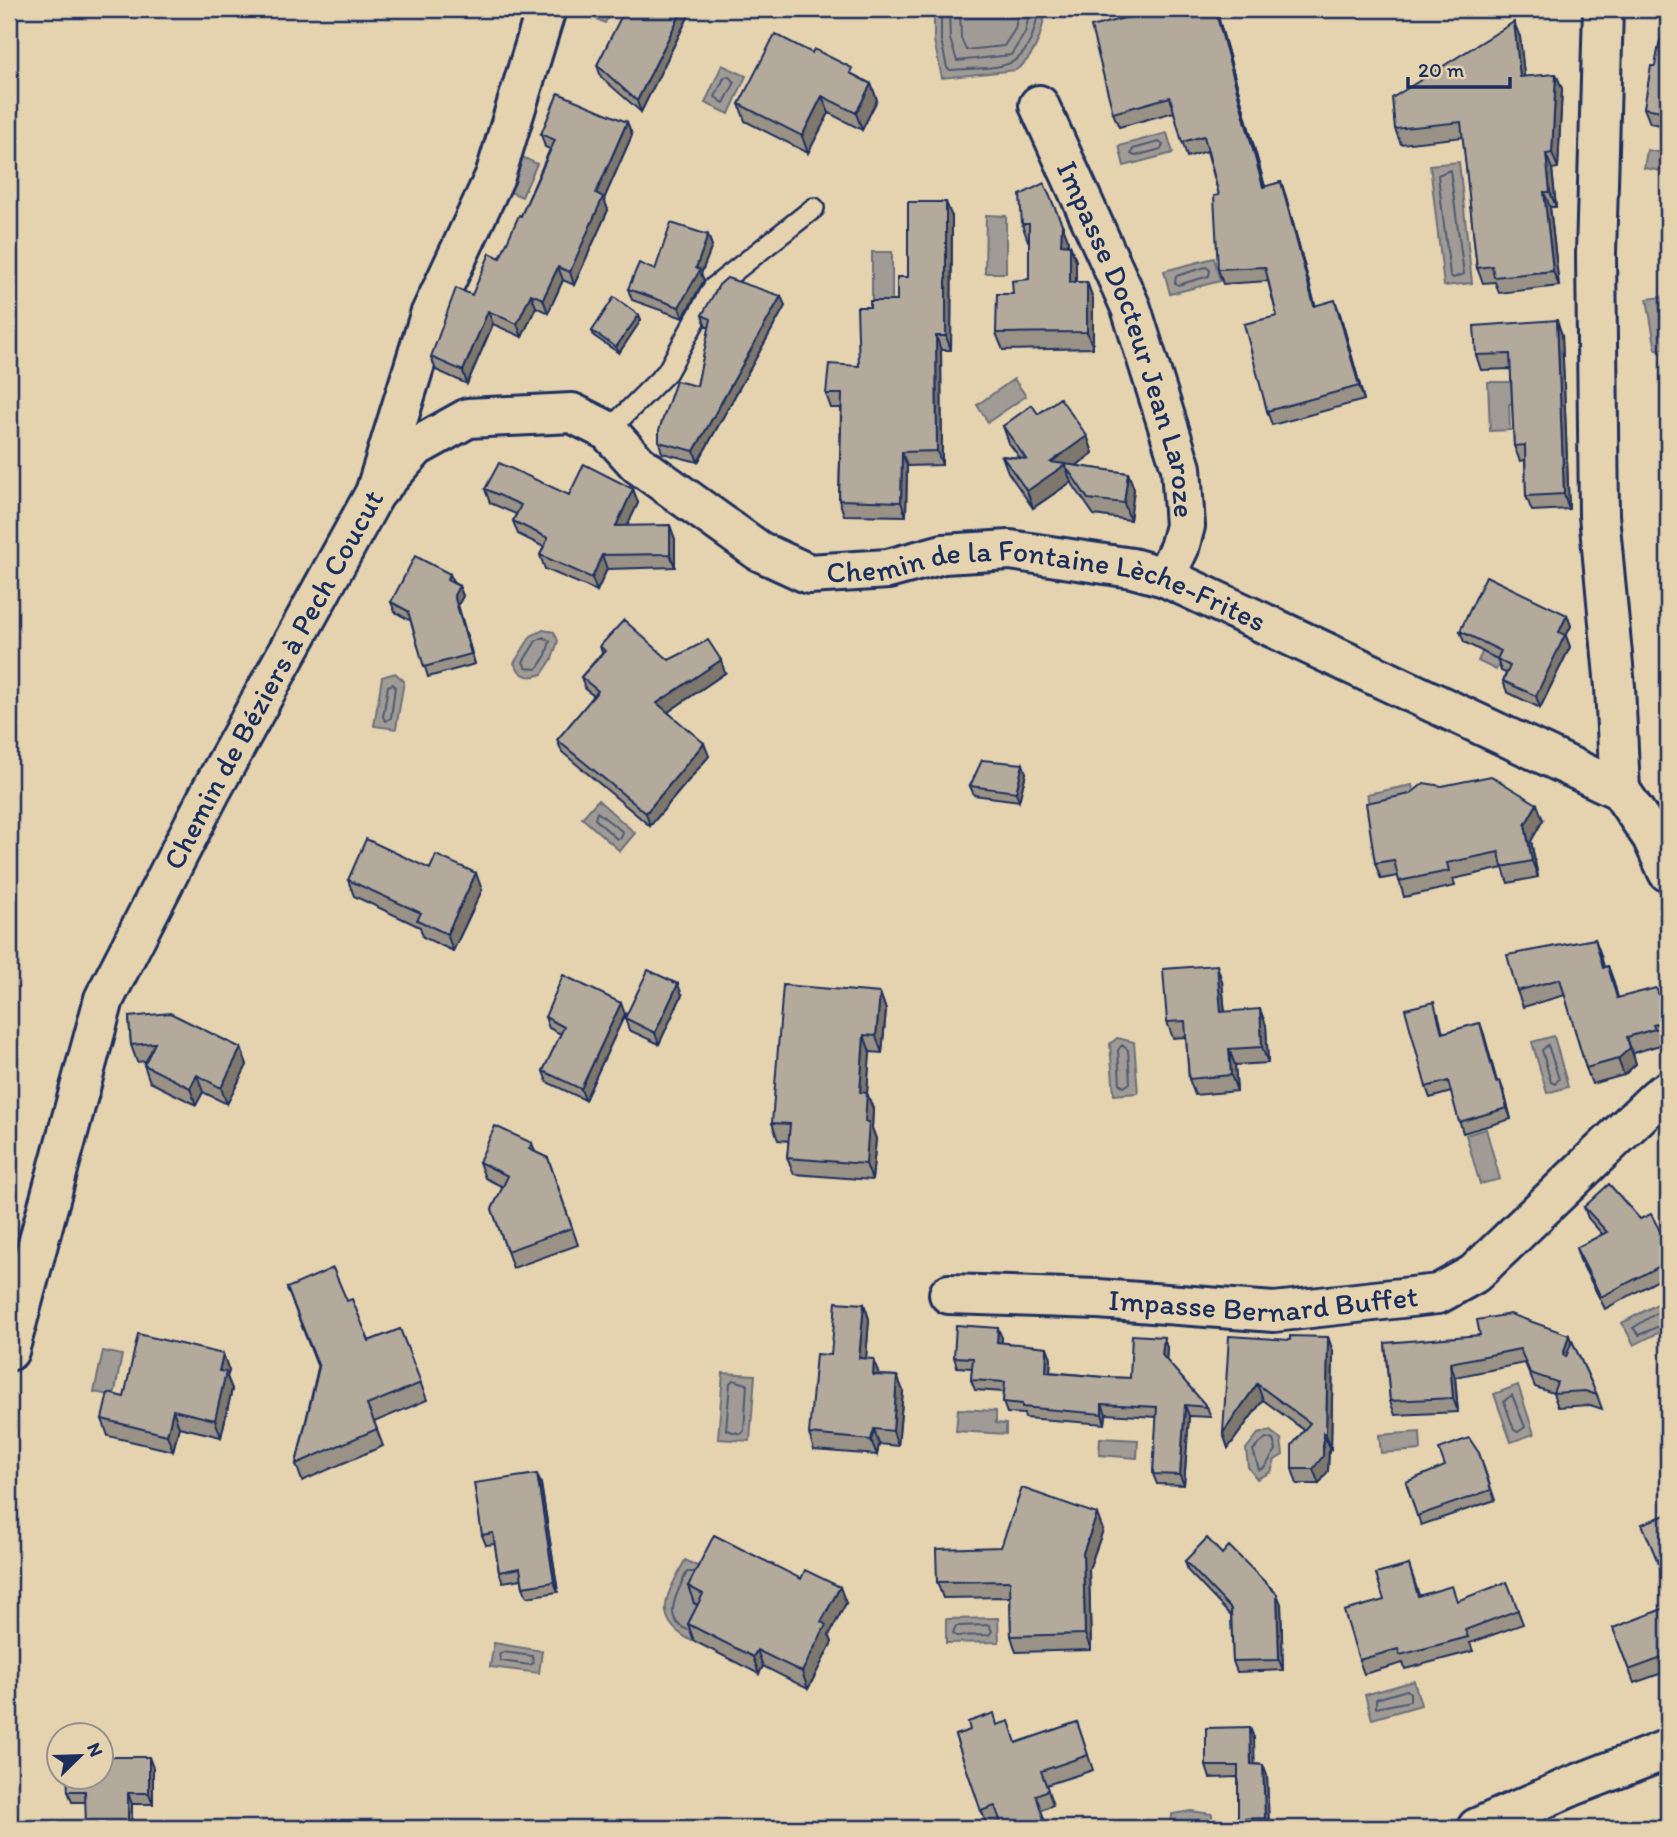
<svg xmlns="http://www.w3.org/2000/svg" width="1677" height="1837" font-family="Itim,sans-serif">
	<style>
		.water { fill: #a09b94; stroke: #6b707e; stroke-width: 2 }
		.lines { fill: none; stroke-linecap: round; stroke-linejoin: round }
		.shore { stroke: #505a74; stroke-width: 2 }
		.service-casing { stroke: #1b2f5e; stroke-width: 24 }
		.minor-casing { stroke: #1b2f5e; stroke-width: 44 }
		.service { stroke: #e5d3b0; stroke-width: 19 }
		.minor { stroke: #e5d3b0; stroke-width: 38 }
		.wall { fill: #9a9286; stroke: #1b2f5e; stroke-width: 2 }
		.shaded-wall { fill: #7d776d; stroke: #1b2f5e; stroke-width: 2 }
		.building { fill: #b3aa9c; stroke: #1b2f5e; stroke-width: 2 }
		.labels { text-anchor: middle; stroke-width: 7; stroke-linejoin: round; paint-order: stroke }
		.street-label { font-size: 30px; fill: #1b2f5e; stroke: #e5d3b0 }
	</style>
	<rect width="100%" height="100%" fill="#e5d3b0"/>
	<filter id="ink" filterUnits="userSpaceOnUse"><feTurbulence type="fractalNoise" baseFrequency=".0143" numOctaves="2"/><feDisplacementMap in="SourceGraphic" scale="14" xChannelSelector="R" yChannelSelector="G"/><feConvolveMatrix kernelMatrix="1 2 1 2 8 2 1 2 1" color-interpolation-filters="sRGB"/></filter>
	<g filter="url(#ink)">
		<path class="water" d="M588,9H612L605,23L586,14Z
			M934,9H1046C1042,31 1037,56 1016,70L942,78L934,41Z
			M722,65L746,76L729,114L705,103Z
			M1167,133L1173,153L1124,166L1119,146Z
			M1647,150L1668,154V172L1644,168Z
			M520,156L537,164L522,197L505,190Z
			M1459,162L1472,283L1444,286L1430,165Z
			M986,215L1006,216V273H985Z
			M872,252H892V304H872Z
			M1214,258L1220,281L1170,294L1164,271Z
			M1662,297L1668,348L1656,350L1647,299Z
			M1014,379L1026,396L988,422L977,405Z
			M1488,382H1519L1520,403L1509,404L1510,430L1490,431Z
			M1496,623L1514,633L1496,670L1478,661Z
			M543,630L554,632L558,641L552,659L542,674C528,680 520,675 514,663L531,636Z
			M395,673L404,681L396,729L374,726L382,677Z
			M1412,785L1415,799L1371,814L1367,794Z
			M598,800L635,833L620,851L582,818Z
			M1554,1036L1568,1087L1547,1093L1532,1042Z
			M1117,1038L1134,1042L1138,1093L1114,1095L1110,1044Z
			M1486,1129L1500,1179L1480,1184L1466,1135Z
			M1663,1301L1668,1312V1328L1634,1345L1622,1323Z
			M103,1351L122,1355L114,1396L94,1392Z
			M723,1373L755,1375L750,1441L718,1439Z
			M1518,1385L1534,1434L1511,1442L1494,1394Z
			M958,1409L996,1411V1423L1006,1424V1434L956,1431Z
			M1270,1431L1281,1439L1283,1455L1275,1460L1271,1472L1257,1479L1248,1467L1246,1449L1258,1434Z
			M1420,1432L1421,1450L1381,1453L1379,1435Z
			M1100,1438L1138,1440L1137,1458L1099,1455Z
			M685,1560L709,1572L693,1603L708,1611L692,1641C649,1618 668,1594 685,1560Z
			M998,1618L999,1642L946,1643V1619Z
			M494,1643L542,1651L539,1673L490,1667Z
			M1414,1681L1421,1705L1372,1719L1365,1695Z
			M1191,1811L1212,1814V1828H1171L1172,1814Z"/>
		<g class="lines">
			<path class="shore" d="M941,9V40L947,68L950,70C1007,66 1027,74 1039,9
				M949,9L950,39L957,61L1011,55L1025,33L1030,9
				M960,9L961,38L966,50L1004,46L1015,29L1019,9
				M728,76L735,82L724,103L715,97L724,78Z
				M1159,142L1163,145L1161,149L1135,156L1131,154L1133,149Z
				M1450,170L1464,274L1453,278L1450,275L1438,175Z
				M1206,267L1210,270L1209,276L1178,285L1175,283L1176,276Z
				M543,637L550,641L546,655L537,669L526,668L523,662L536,641Z
				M393,684L395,687L391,718L386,721L383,717L388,686Z
				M597,812L623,832L621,838L617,839L595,819Z
				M1122,1045L1128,1050L1130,1083L1124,1087L1120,1084L1118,1050Z
				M1548,1045L1559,1079L1555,1084L1551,1082L1542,1050Z
				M1668,1313L1658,1312L1633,1328L1639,1335L1668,1322
				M733,1380L747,1384L744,1431L741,1434L726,1430L730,1383Z
				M1512,1395L1525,1427L1518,1432L1514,1430L1504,1401Z
				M1266,1438L1273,1440L1276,1450L1265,1467L1259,1470L1253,1450Z
				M989,1625L992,1631L989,1635L956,1636L953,1633L956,1626Z
				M688,1630C660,1620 678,1591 687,1572H694
				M503,1652L532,1656L533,1663L530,1665L501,1661L499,1655Z
				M1407,1690L1410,1693V1701L1376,1708V1699Z"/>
			<g class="service-casing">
				<path id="service" d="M608,431L667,372L713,288L814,208"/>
			</g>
			<g class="minor-casing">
				<g id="minor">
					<path d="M1603,9L1596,254L1599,515L1615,687L1620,790"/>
					<path id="s1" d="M1039,105L1131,308L1181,468L1185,526L1179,548L1165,577"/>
					<path id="s2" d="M375,493L416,447L468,418L572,413L608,431L638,464L759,551L809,574L888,569L943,554L1010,550L1132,568L1165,577L1620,790L1652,837L1668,872"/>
					<path id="s3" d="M949,1294L1098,1299L1274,1312L1438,1294L1474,1274L1658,1097L1668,1091"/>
					<path id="s4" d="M9,1351L104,999L211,791L375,493L430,315L495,176L546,9"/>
					<path d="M1477,1828L1570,1787L1668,1749"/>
				</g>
			</g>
			<use href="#service" class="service"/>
			<use href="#minor" class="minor"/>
		</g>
		<path class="wall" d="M1154,9H1218H1216L1265,187L1281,182L1286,197L1315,305L1340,314L1364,400L1272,425L1267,411L1277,316L1268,281L1223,284L1218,269L1219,195L1207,151L1187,157L1174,112L1119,127L1113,113Z
			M690,13L641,112L601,77L597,65Z
			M1668,22V126L1650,123L1644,108Z
			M1520,37L1524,77L1556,74L1562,89L1558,168L1552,169L1556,207H1550L1559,286L1499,293L1495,282L1483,283L1477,268L1463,137L1401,144L1395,129Z
			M812,53L871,84L877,100L862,130L829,113L808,153L745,121L739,104Z
			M627,122L632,135L604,199L608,210L574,285L563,280L548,313L536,307L522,337L493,324L467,384L436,370L431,357L472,295L500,258L521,216L550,149L545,147L541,134Z
			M952,217L951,350H941L942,465L907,466L906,516L844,515L839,500L841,408H831L826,394L859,366L897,301L908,277Z
			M1022,224H1062L1068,240V245H1070L1076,261V282H1087L1093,299V348L1003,350L996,333L1013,294L1029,279V241H1028Z
			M708,235L712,246L701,274L704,280L683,318L632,300L628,289Z
			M781,296L785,306L698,462L662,453L659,442L697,386L710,327L706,326L702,315Z
			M639,315L641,320L619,353L594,336L592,331Z
			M1562,335L1569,509L1532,511L1526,496L1525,460L1520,461L1514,446L1511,369L1481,370L1476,355Z
			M1038,414L1087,436L1093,453L1076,466L1128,473L1134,489L1130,520L1094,515L1071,482L1033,508L1008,472L1002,456L1020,458L1009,443L1003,426Z
			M485,489L569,495L633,489L638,503L627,526L675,539V567L607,569L597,591L545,569L540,555L544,547L518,534L513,521L516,514L490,503Z
			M454,583L459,586L463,596L458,605L475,664L428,677L411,621L395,612L391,602Z
			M1567,615L1571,626L1566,636L1570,647L1540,708L1507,692L1503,681L1506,673L1501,671L1497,659L1464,642L1460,631Z
			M600,646L725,673L668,712L709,756L650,826L562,752L557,740L594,696L586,690L581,677L602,653Z
			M1026,773L1019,801L974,795L970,786Z
			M1543,820L1531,841L1538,877L1508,883L1503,868L1453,879L1455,886L1404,897L1398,876L1381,879L1375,863Z
			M348,880L482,890L453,951L423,937L420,927L354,896Z
			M1595,939L1604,967L1608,966L1618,998L1668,1015V1039L1659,1041L1660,1045L1633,1053L1636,1064L1624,1075L1592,1084L1586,1068L1565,995L1523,1007L1517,991Z
			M1222,981L1225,1012L1266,1025L1268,1063L1235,1065L1237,1091L1195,1095L1189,1079L1186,1037L1173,1038L1167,1022Z
			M880,993L886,1010L882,1053L870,1052L867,1093L873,1109L872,1128L876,1139L872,1180L794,1174L787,1158L789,1141L778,1140L772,1123Z
			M682,995L659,1044L629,1030L625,1018Z
			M1438,1013L1443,1033L1480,1023L1497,1082L1504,1092L1511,1119L1463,1133L1451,1092L1430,1098L1426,1087Z
			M625,1014L585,1100L547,1082L543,1071L561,1034L549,1028L545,1017Z
			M129,1017L241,1048L247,1065L227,1104L203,1092L196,1105L150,1082L144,1065L146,1061L137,1062L131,1045Z
			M535,1152L548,1158L578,1245L513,1268L492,1209L503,1187L485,1178L479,1162Z
			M1584,1207L1640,1219L1668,1246V1275L1605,1309L1580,1260L1576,1248L1603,1235L1588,1218Z
			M287,1288L347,1301L369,1341L400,1329L427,1400L374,1422L383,1446L302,1481L296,1464L318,1368Z
			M864,1304L869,1319L866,1358L879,1375L897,1376L903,1391L898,1446L879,1444L877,1455L814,1450L809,1434L831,1355Z
			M1328,1337L1333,1352L1331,1450L1329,1448L1328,1471L1319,1484H1297L1292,1469L1304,1430L1263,1400L1228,1448L1223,1433L1290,1340Z
			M1002,1338L1001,1343L1051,1358L1050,1372L1104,1377L1130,1378L1167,1348L1166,1360L1207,1407L1211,1417L1189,1416L1184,1485L1157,1484L1153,1474L1157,1417L1106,1414L1105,1424L1025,1418L1024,1414L1007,1413L1003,1402L1004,1392L975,1390L971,1380L972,1368L957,1367L954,1357Z
			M1572,1341L1597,1395L1602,1409L1590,1405L1558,1407L1553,1393L1535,1387L1525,1363L1455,1377L1458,1412L1395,1415L1390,1401L1385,1343Z
			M223,1354L229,1371L227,1377L232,1389L221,1437L179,1427L173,1451L108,1436L102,1419Z
			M1479,1453L1495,1500L1421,1525L1406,1482Z
			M541,1484L558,1592L527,1597L523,1587L522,1579L503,1582L499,1572L495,1544L486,1545L482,1535Z
			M1103,1530L1089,1569L1091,1650L1016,1652L1011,1636L1010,1597L943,1598L937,1582L1001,1547Z
			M1222,1554L1281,1604L1283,1670L1237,1672L1233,1661L1231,1616L1188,1571L1185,1561Z
			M1409,1565L1419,1595L1458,1601L1507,1582L1523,1624L1470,1643L1473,1651L1405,1669L1403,1663L1364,1674L1359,1660L1384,1600Z
			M688,1586L846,1603L829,1635L832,1642L808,1689L763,1666L759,1674L694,1641L688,1624L698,1605L694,1603Z
			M1668,1607V1671L1634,1683L1613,1628Z
			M1077,1722L1093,1770L1046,1785L1053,1805L1041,1810L1047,1828H1003L1000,1821L987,1826L955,1735L998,1725L1016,1743Z
			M1254,1738V1764L1263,1765L1267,1776L1269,1828H1242L1238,1819V1777L1210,1778L1206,1766Z
			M153,1768V1804H132V1828H87L86,1802H72L68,1791Z"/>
		<path class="shaded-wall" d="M683,9H689L690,13L641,112L637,101Z
			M1215,9H1216L1269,201L1263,187Z
			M1514,22L1520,37L1526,93L1520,77Z
			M1556,74L1562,89L1558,168L1552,153Z
			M871,84L877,100L862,130L856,113Z
			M822,96L829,113L808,153L802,136Z
			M627,122L632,135L604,199L608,210L574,285L570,272L596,193Z
			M1546,154L1552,169L1556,207L1550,192Z
			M1281,182L1286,197L1319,320L1314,306Z
			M1544,192L1550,207L1559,286L1553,271Z
			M946,202L952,217L951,350L946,336Z
			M1062,224L1068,240L1067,261L1061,244Z
			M708,235L712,246L701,274L704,280L683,318L679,307L696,268Z
			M1070,245L1076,261V299L1070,282Z
			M558,267L563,280L548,313L543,299Z
			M1087,282L1093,299V348L1087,332Z
			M531,294L536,307L522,337L517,324Z
			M781,296L785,306L698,462L694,451Z
			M1335,300L1340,314L1364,400L1359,386Z
			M488,311L493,324L467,384L463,371Z
			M639,315L641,320L619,353L616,347Z
			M1557,320L1562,335L1569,509L1564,494Z
			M936,336L941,350L942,465L937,451Z
			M1087,436L1093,453L1069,471L1065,465L1071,482L1033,508L1027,491L1051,462Z
			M902,452L907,466L906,516L901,502Z
			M1128,473L1134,489L1130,520L1124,503Z
			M633,489L638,503L621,539L616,526Z
			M670,525L675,539V567L670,554Z
			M602,555L607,569L597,591L592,578Z
			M450,574L454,584L447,580Z
			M459,586L463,596L458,605L475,664L454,595Z
			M1567,615L1571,626L1566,636L1570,647L1540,708L1536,696L1559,632Z
			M721,660L725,673L662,716L657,703Z
			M704,743L709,756L650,826L646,813Z
			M1023,764L1026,773L1019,801L1016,792Z
			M1537,804L1543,820L1531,841L1538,877L1532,861L1525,825Z
			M476,873L482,890L453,951L447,934Z
			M1595,939L1601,955L1608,984L1603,968Z
			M1217,965L1222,981L1226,1028L1221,1012Z
			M1608,966L1614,982L1622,1014L1617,998Z
			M678,984L682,995L659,1044L655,1033Z
			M880,993L886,1010L882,1053L876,1036Z
			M621,1003L625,1014L585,1100L581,1089Z
			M1260,1009L1266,1025L1268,1063L1262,1047Z
			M1480,1023L1484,1034L1500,1093L1496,1082Z
			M864,1035L870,1052L867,1093L873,1109L872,1128L876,1139L872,1180L866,1164L865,1122L860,1092Z
			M1627,1037L1636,1064L1624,1075L1618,1059Z
			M241,1048L247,1065L227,1104L221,1088Z
			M1229,1049L1235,1065L1237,1091L1231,1075Z
			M197,1075L203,1092L196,1105L190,1088Z
			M1500,1081L1504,1092L1511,1119L1507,1108Z
			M532,1143L538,1160L529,1149Z
			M864,1304L869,1319L865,1373L859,1358Z
			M998,1328L1002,1338L1001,1353L997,1342Z
			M1569,1335L1574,1349L1568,1369L1563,1355Z
			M1164,1337L1167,1348L1166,1366L1162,1355Z
			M1328,1337L1333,1352L1331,1450L1326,1434Z
			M1047,1347L1051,1358L1049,1382L1046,1372Z
			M223,1354L229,1371L227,1377L232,1389L221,1437L215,1420L219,1371Z
			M874,1359L879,1375H873Z
			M1450,1363L1455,1377L1458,1412L1453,1398Z
			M897,1376L903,1391L898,1446L893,1431Z
			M1257,1384L1263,1400L1228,1448L1223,1433Z
			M1102,1404L1106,1414L1105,1424L1102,1414Z
			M1185,1405L1189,1416L1184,1485L1180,1475Z
			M173,1410L179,1427L173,1451L167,1435Z
			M874,1429L879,1444L877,1455L871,1440Z
			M1323,1433L1329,1448L1328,1471L1319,1484L1313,1469Z
			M537,1474L541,1484L558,1592L554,1582Z
			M1097,1514L1103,1530L1089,1569L1091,1650L1085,1634L1083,1553Z
			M840,1587L846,1603L829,1635L832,1642L808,1689L802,1672L821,1622Z
			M1277,1594L1281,1604L1283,1670L1279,1660Z
			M757,1650L763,1666L759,1674L753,1657Z
			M1250,1727L1254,1738L1255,1775L1251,1764Z
			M149,1757L153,1768V1804L149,1793Z
			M1263,1765L1267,1776L1269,1828L1265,1818Z
			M128,1793L132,1804V1828H129L128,1826Z"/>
		<path class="building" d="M625,9H683L637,101L597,65Z
			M1154,9H1215L1263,187L1281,182L1314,306L1335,300L1359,386L1267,411L1244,324L1277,316L1265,267L1218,269L1214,196L1219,195L1204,136L1182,142L1170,97L1113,113L1091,27L1154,10Z
			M1514,22L1520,77L1556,74L1552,153L1546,154L1550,192H1544L1553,271L1494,277L1492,266L1477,268L1461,122L1395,129L1392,98Z
			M1668,22V112L1644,108L1651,66H1655L1659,44Z
			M775,34L812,53L814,49L852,68L850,73L871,84L856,113L822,96L802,136L739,104Z
			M558,93L627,122L596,193L603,197L570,272L558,267L543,299L531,294L517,324L488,311L463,371L431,357L456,288L472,295L490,253L500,258L519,215L521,216L555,140L541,134Z
			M1044,183L1062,224L1061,244L1070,245V282H1087V332L996,333L997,294H1013L1012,281L1029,279V224H1022L1020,195Z
			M908,202H946V336H936L937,451L902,452L901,502L839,500L842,394H826L829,364L859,366L857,307H870V301H897V277H908Z
			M671,223L708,235L696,268L700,270L679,307L628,289L639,263L655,270Z
			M1668,227V277L1666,278L1661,251L1666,250L1663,228Z
			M727,278L781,296L694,451L659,442V430L676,381L697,386L711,319L702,315L719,285Z
			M614,297L639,315L616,347L592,331Z
			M1557,320L1564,494L1526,496L1525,445L1514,446L1510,354L1476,355L1474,326Z
			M1060,398L1087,436L1051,462L1128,473L1124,503L1088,499L1065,465L1027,491L1002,456L1026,459L1003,426L1032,405L1038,414Z
			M499,463L569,495L584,464L633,489L616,526L670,525V554L602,555L592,578L540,555L548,538L513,521L521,505L485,489Z
			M415,556L450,574L447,580L459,586L454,595L471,654L424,667L408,611L391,602Z
			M1486,576L1567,615L1559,632L1565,635L1536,696L1503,681L1510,666L1497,659L1501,651L1460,631Z
			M624,620L669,660L708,640L721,660L657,703L704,743L646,813L557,740L598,691L581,677L605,651L600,646Z
			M982,760L1023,764L1016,792L970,786Z
			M1491,776L1537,804L1525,825L1532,861L1502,867L1499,852L1447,863L1449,871L1399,881L1394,860L1375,863L1366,803L1410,794L1424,783L1442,786Z
			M366,839L430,869L436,855L476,873L447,934L417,920L421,913L348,880Z
			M1595,939L1603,968L1608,966L1617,998L1656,988L1668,1015V1021L1653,1025L1655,1029L1627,1037L1630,1048L1618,1059L1586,1068L1560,979L1517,991L1507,955Z
			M1217,965L1221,1012L1260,1009L1262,1047L1229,1049L1231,1075L1189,1079L1185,1021L1167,1022L1163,969Z
			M648,970L678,984L655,1033L625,1018Z
			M563,975L621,1003L581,1089L543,1071L564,1027L545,1017Z
			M783,985L880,993L876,1036L864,1035L860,1092L867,1093L865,1122H869L866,1164L787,1158L790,1124L772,1123Z
			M1434,1002L1442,1033L1480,1023L1496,1082L1500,1081L1507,1108L1459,1122L1448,1081L1426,1087L1405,1009Z
			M170,1013L241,1048L221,1088L197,1075L190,1088L144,1065L155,1043L131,1045L129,1017Z
			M495,1126L532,1143L529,1149L548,1158L572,1228L507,1251L492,1209L508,1176L479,1162Z
			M1609,1184L1640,1219L1651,1214L1668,1246V1262L1601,1297L1576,1248L1607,1232L1584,1207Z
			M333,1268L347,1301L352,1299L369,1341L400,1329L421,1383L367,1405L377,1429L296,1464L319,1367L287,1288Z
			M836,1302L864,1304L859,1358L874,1359L873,1375L897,1376L893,1431L874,1429L871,1440L809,1434L816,1354L831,1355Z
			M1510,1314L1569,1335L1563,1355L1566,1357L1572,1341L1597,1395L1585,1391L1553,1393L1557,1382L1530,1373L1520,1349L1450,1363L1453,1398L1390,1401L1385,1343L1480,1335L1477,1320Z
			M956,1325L998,1328L997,1342L1047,1347L1046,1372L1104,1377L1130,1378L1132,1335L1164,1337L1162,1355L1207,1407L1185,1405L1180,1475L1153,1474L1157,1407L1102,1404V1414L1022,1407V1404L1003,1402L1005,1382L971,1380L973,1358L954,1357Z
			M138,1334L223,1354L219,1371L226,1372L215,1420L173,1410L167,1435L102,1419L108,1393L124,1397Z
			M1229,1336L1290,1340V1336L1328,1337L1326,1434L1323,1433V1456L1313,1469H1292V1445L1310,1423L1257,1384L1223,1433Z
			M1469,1438L1479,1453L1491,1490L1417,1516L1406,1482L1445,1466L1439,1449Z
			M1668,1444V1466L1660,1447Z
			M537,1474L554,1582L523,1587L520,1568L499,1572L493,1533L482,1535L474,1483Z
			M1022,1488L1097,1514L1083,1553L1085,1634L1011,1636L1010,1581L937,1582L936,1549L1001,1547Z
			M1668,1513V1586L1642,1524L1668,1514Z
			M714,1535L801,1579L805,1570L840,1587L821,1622L826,1625L802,1672L757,1650L753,1657L688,1624L703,1594L688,1586Z
			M1207,1538L1222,1554L1229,1546L1277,1594L1279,1660L1233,1661L1231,1609L1185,1561Z
			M1409,1565L1418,1596L1452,1586L1457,1601L1507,1582L1518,1610L1465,1630L1468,1637L1400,1655L1398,1649L1359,1660L1344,1611L1384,1600L1376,1574Z
			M1668,1607V1658L1664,1657L1629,1670L1613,1628Z
			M994,1713L997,1725L1009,1721L1016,1743L1077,1722L1088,1755L1041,1771L1048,1790L1036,1795L1045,1823L1028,1828H1003L995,1806L981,1811L955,1735L970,1730L968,1722Z
			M1250,1727L1251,1764L1263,1765L1265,1818L1238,1819V1766H1206V1728Z
			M102,1757H149V1793H128V1826H86L85,1791H68L67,1777H102Z"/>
	</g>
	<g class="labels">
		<g class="street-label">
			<text dy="10" stroke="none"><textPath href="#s1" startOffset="252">Impasse Docteur Jean Laroze</textPath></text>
			<text dy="10" stroke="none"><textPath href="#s2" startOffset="758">Chemin de la Fontaine Lèche-Frites</textPath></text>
			<text dy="10" stroke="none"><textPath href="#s4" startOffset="726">Chemin de Béziers à Pech Coucut</textPath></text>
			<text dy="10" stroke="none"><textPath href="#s3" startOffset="315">Impasse Bernard Buffet</textPath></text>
		</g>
	</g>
	<rect width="1677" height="1837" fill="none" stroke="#e5d3b0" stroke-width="35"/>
	<rect x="18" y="18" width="1642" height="1802" fill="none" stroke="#1b2f5e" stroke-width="2.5" filter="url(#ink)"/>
	<g transform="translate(80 1756) rotate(67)"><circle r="33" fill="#e5d3b0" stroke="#94918f" stroke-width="2"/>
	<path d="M0-5L12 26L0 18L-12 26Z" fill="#1b2f5e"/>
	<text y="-10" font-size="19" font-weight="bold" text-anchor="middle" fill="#1b2f5e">N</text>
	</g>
	<path d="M1408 77v10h102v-10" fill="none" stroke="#1b2f5e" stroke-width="3.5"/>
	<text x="1418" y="77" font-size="21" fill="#1b2f5e" stroke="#e5d3b0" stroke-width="5" paint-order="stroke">20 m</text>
</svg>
